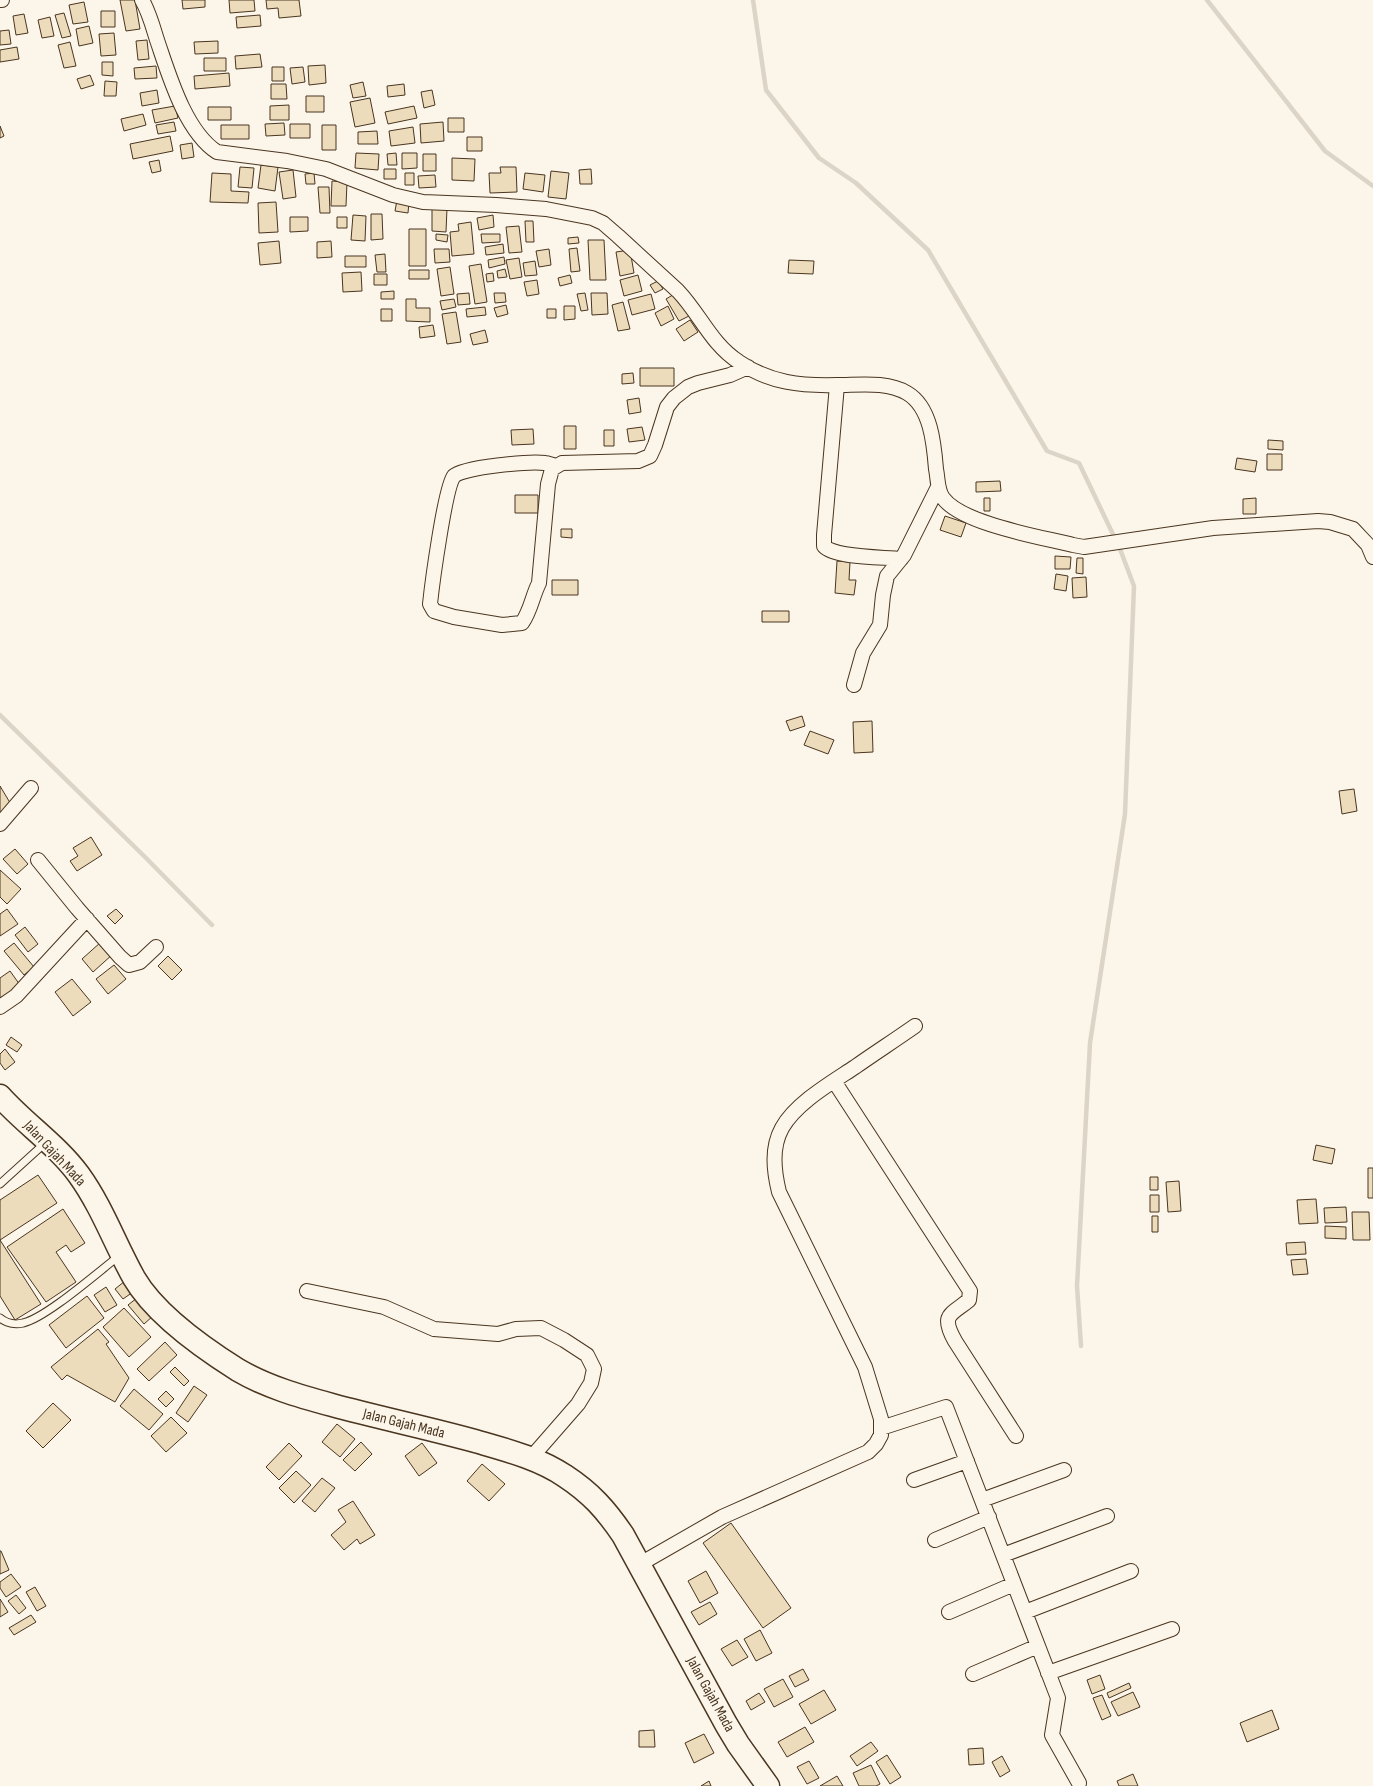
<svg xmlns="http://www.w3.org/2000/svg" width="1373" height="1786" font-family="'Sofia Sans Condensed',sans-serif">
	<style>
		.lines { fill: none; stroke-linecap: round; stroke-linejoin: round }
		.stream { stroke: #dcd4c6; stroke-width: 4.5 }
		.building { fill: #ecdcbc; stroke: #4a3520 }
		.service-casing { stroke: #4a3520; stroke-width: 9 }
		.minor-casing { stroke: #4a3520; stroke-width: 16 }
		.trunk-casing { stroke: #4a3520; stroke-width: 25 }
		.service { stroke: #fbf6e9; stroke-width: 7 }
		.minor { stroke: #fbf6e9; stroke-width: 14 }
		.trunk { stroke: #fbf6e9; stroke-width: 22 }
		.labels { text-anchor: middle; stroke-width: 4; stroke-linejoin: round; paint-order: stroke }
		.street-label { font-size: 15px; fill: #4a3520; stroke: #fbf6e9 }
	</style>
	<rect width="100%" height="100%" fill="#fbf6e9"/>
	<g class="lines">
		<path class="stream" d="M753,0L766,90L819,158L856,183L928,250L1047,451L1079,463L1120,549L1134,586L1125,814L1090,1043L1077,1286L1081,1346
			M1207,0L1325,151L1373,186
			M0,715L146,858L212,925"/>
	</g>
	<path class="building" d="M120,0H135L140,29L126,31Z
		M182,0H205V7L183,9Z
		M229,0H254L255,11L230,13Z
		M266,0H299L301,16L279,18L278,8L267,9Z
		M84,2L88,22L73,24L69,5Z
		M101,11H115V27H101Z
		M64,13L71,36L62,38L55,15Z
		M24,14L28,33L16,35L13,16Z
		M260,15L261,26L237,28L236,17Z
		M50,17L54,36L42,38L38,20Z
		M89,26L93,43L79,46L76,29Z
		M9,30L11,44L0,45V31Z
		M114,33L116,55L101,56L99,34Z
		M147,40L149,59L138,60L136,41Z
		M218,41V53L195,54L194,42Z
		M70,42L76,66L64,68L58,45Z
		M17,47L19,59L0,62V50Z
		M260,54L262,67L236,69L235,56Z
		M204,58H226V71H204Z
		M102,62H113V76L102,75Z
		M325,65L326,83L309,85L308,66Z
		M156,66L157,78L135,79L134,68Z
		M272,67H284V81H272Z
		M303,67L305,82L292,84L290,68Z
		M229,73L230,86L195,89L194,76Z
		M90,75L94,85L81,89L77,79Z
		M105,81L117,82L116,96H104Z
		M363,82L366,96L353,98L350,85Z
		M271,84H286L287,99H271Z
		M404,84L405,95L388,97L387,86Z
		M157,90L159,103L142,106L140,93Z
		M432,90L435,105L424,108L421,92Z
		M306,96H324V112H306Z
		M370,98L375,123L355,127L350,102Z
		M289,105V120H270V106Z
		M175,106L178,118L155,123L152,110Z
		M414,106L417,118L388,124L385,112Z
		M208,107H231V120H208Z
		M143,114L146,125L124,131L121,119Z
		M448,118H464V132H448Z
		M174,122L176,131L158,134L156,125Z
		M443,122L444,141L421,143L420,124Z
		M284,123L285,135L266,136L265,124Z
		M290,124H310V138H290Z
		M221,125H249V139H221Z
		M322,125H336V150H322Z
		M0,126L4,136L0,138Z
		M413,127L415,143L391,146L389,131Z
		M377,131L378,144H358V132Z
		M170,136L173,151L133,159L130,144Z
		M467,137H482V151H467Z
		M192,143L194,157L182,159L180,145Z
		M356,153L379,154L378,170L355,168Z
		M396,153L397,165H388L387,154Z
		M402,153H417V168L402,169Z
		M423,154H436V171H423Z
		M452,158L475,159L474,181L452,180Z
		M159,160L161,171L152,173L149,162Z
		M261,165L278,167L275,191L258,188Z
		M240,167L254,168L252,188L238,187Z
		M500,167H516L517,192L490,193L489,173H501Z
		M384,169H396V179H384Z
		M591,169L592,184H580L579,170Z
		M293,170L296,197L283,199L279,172Z
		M551,171L569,173L566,199L548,197Z
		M212,173L231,174V191L249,192L248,203L210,202Z
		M314,173L315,184H306L305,174Z
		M405,173H414V185H405Z
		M525,173L545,175L543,192L523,189Z
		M435,175L436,187L419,188L418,176Z
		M332,181L347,182L346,206H331Z
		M318,187H329L330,213H320Z
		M397,200L409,202L408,213L395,211Z
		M276,202L278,232L259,233L258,203Z
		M432,208H447L446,232L432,231Z
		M371,214H382L383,239L371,240Z
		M353,215L366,216L365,241L351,240Z
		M493,215L494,227L479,230L477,218Z
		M290,217H308V231L290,232Z
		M337,217H347V228H337Z
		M525,221H533L534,242H526Z
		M471,222L474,254L452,256L450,232L459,231L458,224Z
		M519,226L522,252L509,253L506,227Z
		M409,229H426V266H409Z
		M436,234L448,235L447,242L436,240Z
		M481,234H500V242L482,243Z
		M578,237L579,243L568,244V238Z
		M588,240H604L606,280H590Z
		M279,241L281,263L260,265L258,243Z
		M331,241L332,257L317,258V242Z
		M503,244L504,253L486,255L485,247Z
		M577,248L580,271L571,272L569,249Z
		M434,249H449L450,262L435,263Z
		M549,249L551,265L539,267L536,251Z
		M630,250L634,273L620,276L616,252Z
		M385,254L386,272H377L375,255Z
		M345,256H366V267H345Z
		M504,257L505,264L489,268L488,260Z
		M519,258L522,277L510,279L506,260Z
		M789,260L814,261L813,274L788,273Z
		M535,261L537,275L525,276L523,263Z
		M481,264L487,302L475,304L469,266Z
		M450,267L454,294L441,296L437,269Z
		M505,269L507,277L498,278L497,271Z
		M409,270H429V279H409Z
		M361,272L362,291L343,292L342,273Z
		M493,273L494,281L487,282L486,274Z
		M374,274H387V285H374Z
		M570,275L572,283L560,286L558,278Z
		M638,275L642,291L624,296L620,280Z
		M537,280L539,294L527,296L524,282Z
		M658,281L663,289L655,293L650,285Z
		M394,291V299H381V292Z
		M469,293L470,304L458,305L457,294Z
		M494,293H505L506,302L495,303Z
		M585,293L588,310L581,311L577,294Z
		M591,293H607L608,314L592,315Z
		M676,293L689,316L679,321L666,299Z
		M651,294L655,309L632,315L628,300Z
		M406,299H416V308H430V322L406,321Z
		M454,299L456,307L442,310L440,301Z
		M623,302L630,329L618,331L612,305Z
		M506,305L508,314L497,317L494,308Z
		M564,306H575V319L564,320Z
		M668,306L674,319L661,326L655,313Z
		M485,307L486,315L467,317L466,309Z
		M381,309H392V321H381Z
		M547,309H556V318H547Z
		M456,312L461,342L447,344L442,314Z
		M690,320L698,332L684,341L676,329Z
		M433,325L435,336L420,338L419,327Z
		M485,330L488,342L473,345L470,334Z
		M640,368H674V386H640Z
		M633,373L634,383L622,384V374Z
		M639,398L641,412L629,414L627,400Z
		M564,426H576V449H564Z
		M642,427L645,440L629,442L627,429Z
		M533,429L534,444L512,445L511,430Z
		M604,430H614V446H604Z
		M1268,440L1283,441V450L1268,449Z
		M1267,454H1282V470H1267Z
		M1237,458L1257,461L1255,472L1235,469Z
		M1000,481L1001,491L976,492V482Z
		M515,495H538V513H515Z
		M984,498H990V511H984Z
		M1256,498V514H1243V499Z
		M945,516L966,523L961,537L940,530Z
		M561,529H572V538L561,537Z
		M1055,556L1071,557L1070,569H1055Z
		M1077,558H1083V574L1076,573Z
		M837,561L850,562L849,580H856L854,595L835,593Z
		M1056,574L1068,576L1066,591L1054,589Z
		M1086,577L1087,597L1073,598L1072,578Z
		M552,580H578V595H552Z
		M762,611H789V622H762Z
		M802,716L805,726L790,731L786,721Z
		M872,721L873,752L854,753L853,722Z
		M810,731L834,740L828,754L804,745Z
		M0,786L12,806L0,813Z
		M1354,789L1357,811L1342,814L1339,791Z
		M91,837L102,855L77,871L70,861L78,856L73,848Z
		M15,849L28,864L17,874L3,859Z
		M0,870L21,889L7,904L0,897Z
		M7,909L18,924L0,936V914Z
		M116,909L123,916L115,924L107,916Z
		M25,927L38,944L28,952L15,935Z
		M101,942L113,954L93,972L82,959Z
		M14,943L34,967L24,975L4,951Z
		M168,956L182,970L172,980L158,966Z
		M114,965L126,979L108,994L96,979Z
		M10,971L20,985L0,999V978Z
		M72,979L91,1002L73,1016L55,992Z
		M11,1037L22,1045L17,1052L6,1045Z
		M5,1049L15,1062L5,1070L0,1063V1054Z
		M1316,1145L1335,1149L1332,1164L1313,1160Z
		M1368,1168H1373V1198H1368Z
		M38,1175L57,1203L0,1240L41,1304L15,1320L0,1296V1200Z
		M1150,1177H1158V1190H1150Z
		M1179,1181L1181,1211L1168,1212L1166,1182Z
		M1150,1195H1159V1212H1150Z
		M1316,1199L1318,1223L1299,1224L1297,1200Z
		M1346,1207L1347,1222L1325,1223L1324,1208Z
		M63,1209L85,1243L71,1252L66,1245L56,1252L76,1282L46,1302L7,1247Z
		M1352,1212H1369L1370,1240H1353Z
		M1152,1216H1158V1232H1152Z
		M1325,1226L1346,1227V1239L1325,1238Z
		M1305,1242L1306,1254L1287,1255L1286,1243Z
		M1306,1259L1308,1274L1293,1275L1291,1260Z
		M125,1281L133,1292L123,1299L115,1289Z
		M106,1287L117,1305L105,1312L94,1295Z
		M87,1296L104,1318L66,1348L49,1325Z
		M137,1298L153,1316L144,1324L128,1305Z
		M124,1308L151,1337L129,1357L103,1327Z
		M98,1329L109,1342L106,1344L129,1378L115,1402L67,1375L62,1380L51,1367Z
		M165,1342L177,1355L149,1381L137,1369Z
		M175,1367L189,1381L184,1386L170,1372Z
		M194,1386L207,1395L188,1422L176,1413Z
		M134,1389L163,1414L149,1430L120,1406Z
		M166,1391L174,1399L166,1407L158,1399Z
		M53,1403L71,1420L43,1448L26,1431Z
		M171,1417L187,1433L166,1452L151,1436Z
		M337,1424L355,1439L340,1457L322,1442Z
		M361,1442L372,1454L355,1471L343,1460Z
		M289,1443L302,1456L279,1480L266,1467Z
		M422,1443L437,1463L419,1476L405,1456Z
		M482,1464L505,1484L489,1501L467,1481Z
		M296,1471L311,1485L294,1503L279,1488Z
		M322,1478L335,1488L315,1512L302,1501Z
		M353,1501L375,1535L360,1544L357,1539L344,1550L331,1535L346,1522L338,1510Z
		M731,1523L791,1608L763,1628L703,1543Z
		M0,1551H1L9,1570L0,1574Z
		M706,1571L718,1593L700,1603L688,1581Z
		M11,1574L21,1587L6,1597L0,1588V1582Z
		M35,1587L46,1606L37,1611L26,1592Z
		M16,1595L26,1608L19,1614L8,1601Z
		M0,1599L8,1612L0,1617Z
		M710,1602L717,1614L699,1625L691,1612Z
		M31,1615L36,1622L14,1635L9,1628Z
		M760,1630L772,1653L756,1661L744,1639Z
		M737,1640L748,1657L732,1666L721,1649Z
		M803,1669L809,1680L795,1687L789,1676Z
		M1100,1675L1105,1689L1092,1694L1087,1680Z
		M783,1679L793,1697L774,1707L764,1689Z
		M1129,1683L1131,1688L1109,1698L1107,1693Z
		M824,1690L836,1710L811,1724L799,1704Z
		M1133,1692L1140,1707L1118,1716L1111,1702Z
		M759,1693L765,1702L751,1710L746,1701Z
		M1102,1695L1111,1716L1102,1720L1093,1698Z
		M1272,1710L1279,1729L1247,1742L1240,1723Z
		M805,1727L814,1742L787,1757L778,1742Z
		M654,1730L655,1747H639V1731Z
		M704,1734L714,1753L694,1763L685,1743Z
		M871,1742L878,1751L857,1766L850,1756Z
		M983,1748L984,1764L969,1765L968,1749Z
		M887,1755L901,1777L890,1784L876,1762Z
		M1002,1756L1010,1771L1000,1777L992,1762Z
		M809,1761L819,1778L807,1784L797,1767Z
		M871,1765L880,1784L876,1786H859L853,1773Z
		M1133,1774L1138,1786H1119L1117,1781Z
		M837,1776L843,1786H820Z
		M709,1781L711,1786H701Z"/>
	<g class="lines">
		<g class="service-casing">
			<path id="service" d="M0,1184L44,1144
				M0,1318C6,1323 15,1325 23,1323C46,1318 98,1272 119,1256"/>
		</g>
		<g class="minor-casing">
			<path id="minor" d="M0,0H2
				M142,0C149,12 153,27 157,40C169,75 185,131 217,152L287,161L326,169L393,195L423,202L496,205L546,209L592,218L603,223L618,236L678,291C700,314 711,344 739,362C770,383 801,386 837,385C859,385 887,381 907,393C931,407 934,444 936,469C938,478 937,490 943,498C962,524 1041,537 1073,545L1084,547L1213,528L1318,521L1330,522L1353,529L1368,545L1373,557
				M837,385L824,535V546C835,558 883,557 901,559
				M556,466C552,465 548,463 545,463C531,461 463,467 454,476C445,487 432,585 430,604L434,611L454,617L502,625L522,623C531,610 532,597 539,583L548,484L552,469L562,463L638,461L650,456L655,445L667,407L674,398L688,387L698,383L730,375L748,367
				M854,685L863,653L880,625L883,595L887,576L904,555L938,487
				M0,824L31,788
				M38,860L77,908L120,957L129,965L140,962L156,947
				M0,1007L16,996L87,919
				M834,1081L970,1291L969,1300C951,1315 940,1314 955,1341L1016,1436
				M307,1291L384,1307L434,1329L498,1334L516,1329L541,1328L564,1340L587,1355L594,1369L591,1383L578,1404L530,1459
				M881,1428L946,1407L1058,1698L1052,1735L1079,1783
				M914,1480L967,1461
				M982,1500L1064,1470
				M935,1540L989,1517
				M1003,1555L1107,1516
				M640,1564L722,1517L868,1452L876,1444L881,1435V1419L865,1367L779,1192C774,1171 771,1148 782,1128C796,1103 831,1083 855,1067C875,1053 895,1040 915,1026
				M949,1612L1014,1584
				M1025,1612L1131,1571
				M1048,1673L1172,1629
				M973,1674L1038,1646"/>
		</g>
		<g class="trunk-casing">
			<path id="trunk" d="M0,1096C25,1124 57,1145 79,1175C102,1207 115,1244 134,1278C155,1314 203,1348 238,1370C267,1387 299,1396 332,1405C380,1418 428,1428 475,1441C506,1450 538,1458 565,1476C591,1493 606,1510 623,1535L726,1724L738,1744L768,1786"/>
		</g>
		<use href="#service" class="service"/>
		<use href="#minor" class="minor"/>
		<use href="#trunk" class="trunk"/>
	</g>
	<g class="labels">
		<g class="street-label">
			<text transform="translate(55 1153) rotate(47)" y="5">Jalan Gajah Mada</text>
			<text transform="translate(404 1423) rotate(14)" y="5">Jalan Gajah Mada</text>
			<text transform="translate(711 1694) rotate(61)" y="5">Jalan Gajah Mada</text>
		</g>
	</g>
</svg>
